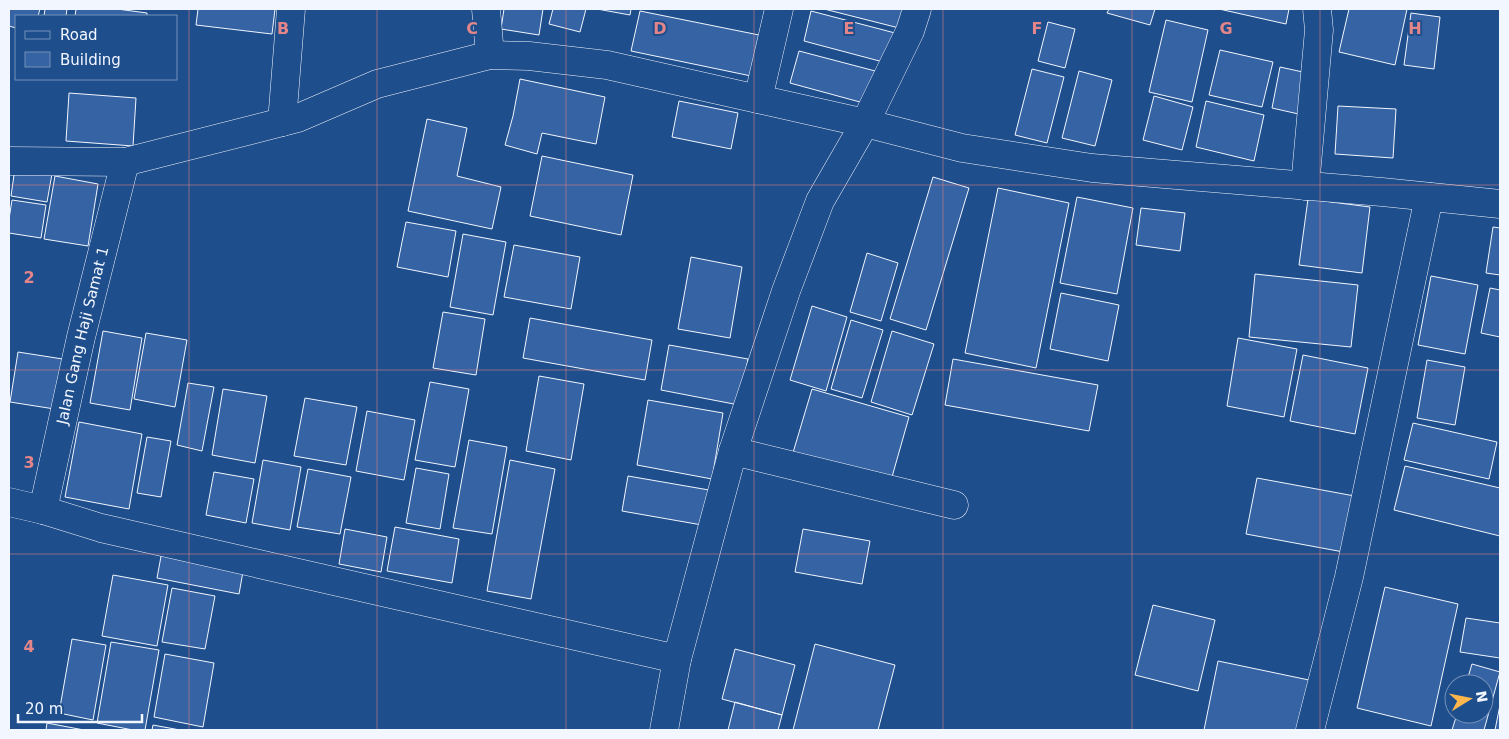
<svg xmlns="http://www.w3.org/2000/svg" width="1509" height="739" font-family="'DejaVu Sans',sans-serif">
	<style>
		.building { fill: #3563a3; stroke: #f2f6ff }
		.lines { fill: none; stroke-linecap: round; stroke-linejoin: round }
		.minor-casing { stroke: #f2f6ff; stroke-width: 29 }
		.minor { stroke: #1f4e8c; stroke-width: 28 }
		.grid { fill: none; stroke: #e38589; stroke-width: 1; stroke-opacity: 0.55 }
		.labels { text-anchor: middle; stroke-width: 4; stroke-linejoin: round; paint-order: stroke }
		.street-label { font-size: 15px; fill: #f2f6ff; stroke: #1f4e8c }
		.grid-label { font-size: 16px; text-anchor: middle; font-weight: bold; fill: #e38589; stroke: #1f4e8c; stroke-width: 4; stroke-linejoin: round; paint-order: stroke }
	</style>
	<rect width="100%" height="100%" fill="#1f4e8c"/>
	<path class="building" d="M9,9H40L38,16H16V28L9,26Z
		M45,9H67L66,16H44Z
		M76,9H117L147,13V16H75Z
		M198,9H275L272,34L196,25Z
		M504,9H543L539,35L501,29Z
		M553,9H586L580,32L549,24Z
		M597,9H631L630,15Z
		M824,9H912L907,30Z
		M1109,9H1155L1150,25L1107,13Z
		M1219,9H1289L1286,24Z
		M1349,9H1407L1395,65L1339,52Z
		M640,11L764,36L756,77L631,51Z
		M811,11L895,33L887,63L804,41Z
		M1411,13L1440,17L1434,69L1404,65Z
		M1166,20L1208,30L1192,102L1149,92Z
		M1048,22L1075,29L1065,68L1038,61Z
		M1220,50L1273,62L1262,107L1209,95Z
		M799,51L879,72L871,105L790,83Z
		M1280,67L1312,74L1303,115L1272,108Z
		M1032,69L1064,77L1047,143L1015,135Z
		M1079,71L1112,80L1095,146L1062,138Z
		M520,79L605,97L596,144L542,133L537,154L505,145L513,116Z
		M69,93L136,98L133,146L66,141Z
		M1154,96L1193,107L1182,150L1143,140Z
		M679,101L738,113L731,149L672,137Z
		M1206,101L1264,115L1254,161L1196,147Z
		M1338,106L1396,109L1393,158L1335,154Z
		M427,119L467,128L457,176L501,187L492,229L408,211Z
		M542,156L633,175L621,235L530,216Z
		M15,168L52,174L47,202L11,196Z
		M55,176L98,184L88,246L44,239Z
		M933,177L969,188L926,330L890,319Z
		M998,188L1069,203L1036,368L965,353Z
		M1077,197L1133,208L1117,294L1060,283Z
		M1308,199L1370,207L1362,273L1299,265Z
		M12,200L46,205L41,238L9,233V219Z
		M1141,208L1185,213L1180,251L1136,245Z
		M406,222L456,231L448,277L397,267Z
		M1493,227L1500,228V275L1486,273Z
		M463,234L506,242L493,315L450,307Z
		M514,245L580,257L571,309L504,297Z
		M867,253L898,263L881,321L850,312Z
		M691,257L742,267L730,338L678,329Z
		M1255,274L1358,285L1351,347L1249,337Z
		M1431,276L1478,285L1465,354L1418,345Z
		M1490,288L1500,290V337L1481,333Z
		M1061,293L1119,305L1108,361L1050,349Z
		M812,306L847,317L826,391L790,380Z
		M443,312L485,319L476,375L433,368Z
		M530,318L652,340L645,380L523,358Z
		M851,320L883,330L862,398L831,389Z
		M103,331L142,338L130,410L90,403Z
		M892,331L934,344L912,415L871,402Z
		M146,333L187,340L175,407L134,399Z
		M1238,338L1297,349L1284,417L1227,406Z
		M669,345L748,359L739,405L661,390Z
		M18,352L69,360L61,410L10,402Z
		M1303,355L1368,368L1355,434L1290,421Z
		M953,359L1098,385L1089,431L945,405Z
		M1427,360L1465,367L1455,425L1417,418Z
		M539,376L584,384L571,460L526,451Z
		M430,382L469,389L455,467L415,460Z
		M188,383L214,387L202,451L177,445Z
		M223,389L267,396L255,463L212,455Z
		M812,389L909,417L890,484L792,456Z
		M305,398L357,407L346,465L294,456Z
		M648,400L723,413L712,479L637,465Z
		M367,411L415,420L404,480L356,471Z
		M79,422L142,434L129,509L65,497Z
		M1413,423L1497,442L1489,479L1404,460Z
		M147,437L171,441L161,497L137,493Z
		M469,440L507,447L492,534L453,528Z
		M263,460L301,467L290,530L252,523Z
		M510,460L555,469L531,599L487,591Z
		M1405,466L1500,488V536L1394,510Z
		M416,468L449,474L440,529L406,523Z
		M308,469L351,477L340,534L297,527Z
		M214,472L254,479L246,523L206,515Z
		M628,476L709,490L702,525L622,511Z
		M1257,478L1360,497L1349,553L1246,534Z
		M395,527L459,539L452,583L387,571Z
		M345,529L387,537L381,572L339,564Z
		M803,529L870,541L862,584L795,572Z
		M162,551L244,566L239,594L157,578Z
		M113,575L168,585L157,646L102,636Z
		M1385,587L1458,604L1431,726L1357,708Z
		M172,588L215,596L205,649L162,642Z
		M1153,605L1215,620L1198,691L1135,675Z
		M1466,618L1500,623V658L1460,652Z
		M72,639L106,645L93,720L59,713Z
		M111,642L159,650L145,730H133L97,723Z
		M815,644L895,665L878,730H793Z
		M735,649L795,665L782,715L722,699Z
		M165,654L214,663L203,727L154,717Z
		M1218,661L1309,680L1299,730H1204Z
		M1472,664L1500,672L1484,730H1452L1457,714H1484V684H1466Z
		M735,702L782,715L778,730H728Z
		M1500,705V730H1495Z
		M47,723L84,730H46Z
		M153,725L180,730H152Z"/>
	<g class="lines">
		<g class="minor-casing">
			<g id="minor">
				<path d="M486,9L490,55"/>
				<path d="M758,99L779,9"/>
				<path d="M282,122L291,9"/>
				<path d="M9,161L125,162L298,118L377,84L490,55L529,56L607,65L865,123L962,148L1092,168L1382,192L1500,204"/>
				<path d="M1305,186L1319,30L1317,9"/>
				<path d="M733,451L954,505"/>
				<path d="M9,502L43,510L101,528L677,659"/>
				<path id="s1" d="M43,510L81,337L125,162"/>
				<path d="M664,730L677,659L733,451L786,291L820,201L865,123L910,31L917,9"/>
				<path d="M1310,730L1349,577L1429,197"/>
			</g>
		</g>
		<use href="#minor" class="minor"/>
	</g>
	<path class="grid" d="M189,9V730M377,9V730M566,9V730M754,9V730M943,9V730M1132,9V730M1320,9V730M9,185H1500M9,370H1500M9,554H1500"/>
	<g class="labels">
		<g class="street-label">
			<text dy="5" stroke="none"><textPath href="#s1" startOffset="179">Jalan Gang Haji Samat 1</textPath></text>
		</g>
	</g>
	<g class="grid-label">
		<text x="283" y="34">B</text>
		<text x="472" y="34">C</text>
		<text x="660" y="34">D</text>
		<text x="849" y="34">E</text>
		<text x="1037" y="34">F</text>
		<text x="1226" y="34">G</text>
		<text x="1415" y="34">H</text>
		<text x="29" y="283">2</text>
		<text x="29" y="468">3</text>
		<text x="29" y="652">4</text>
	</g>
	<rect width="1509" height="739" fill="none" stroke="#f2f6ff" stroke-width="20"/>
	<rect x="15" y="15" width="162" height="65" fill="#1f4e8c" stroke="#7391ba"/>
	<rect x="25" y="31" width="25" height="8" fill="#1f4e8c" stroke="#7391ba"/>
	<text x="60" y="40" font-size="15" fill="#f2f6ff">Road</text>
	<rect x="25" y="52" width="25" height="15" fill="#3563a3" stroke="#7391ba"/>
	<text x="60" y="65" font-size="15" fill="#f2f6ff">Building</text>
	<g transform="translate(1469 699) rotate(80)"><circle r="24" fill="#1f4e8c" stroke="#7391ba"/>
	<path d="M0-4L9 19L0 12L-9 19Z" fill="#ffb74d"/>
	<text y="-8" font-size="14" font-weight="bold" text-anchor="middle" fill="#f2f6ff">N</text>
	</g>
	<path d="M18 714v8h124v-8" fill="none" stroke="#f2f6ff" stroke-width="2.5"/>
	<text x="25" y="714" font-size="15" fill="#f2f6ff" stroke="#1f4e8c" stroke-width="4" paint-order="stroke">20 m</text>
</svg>
